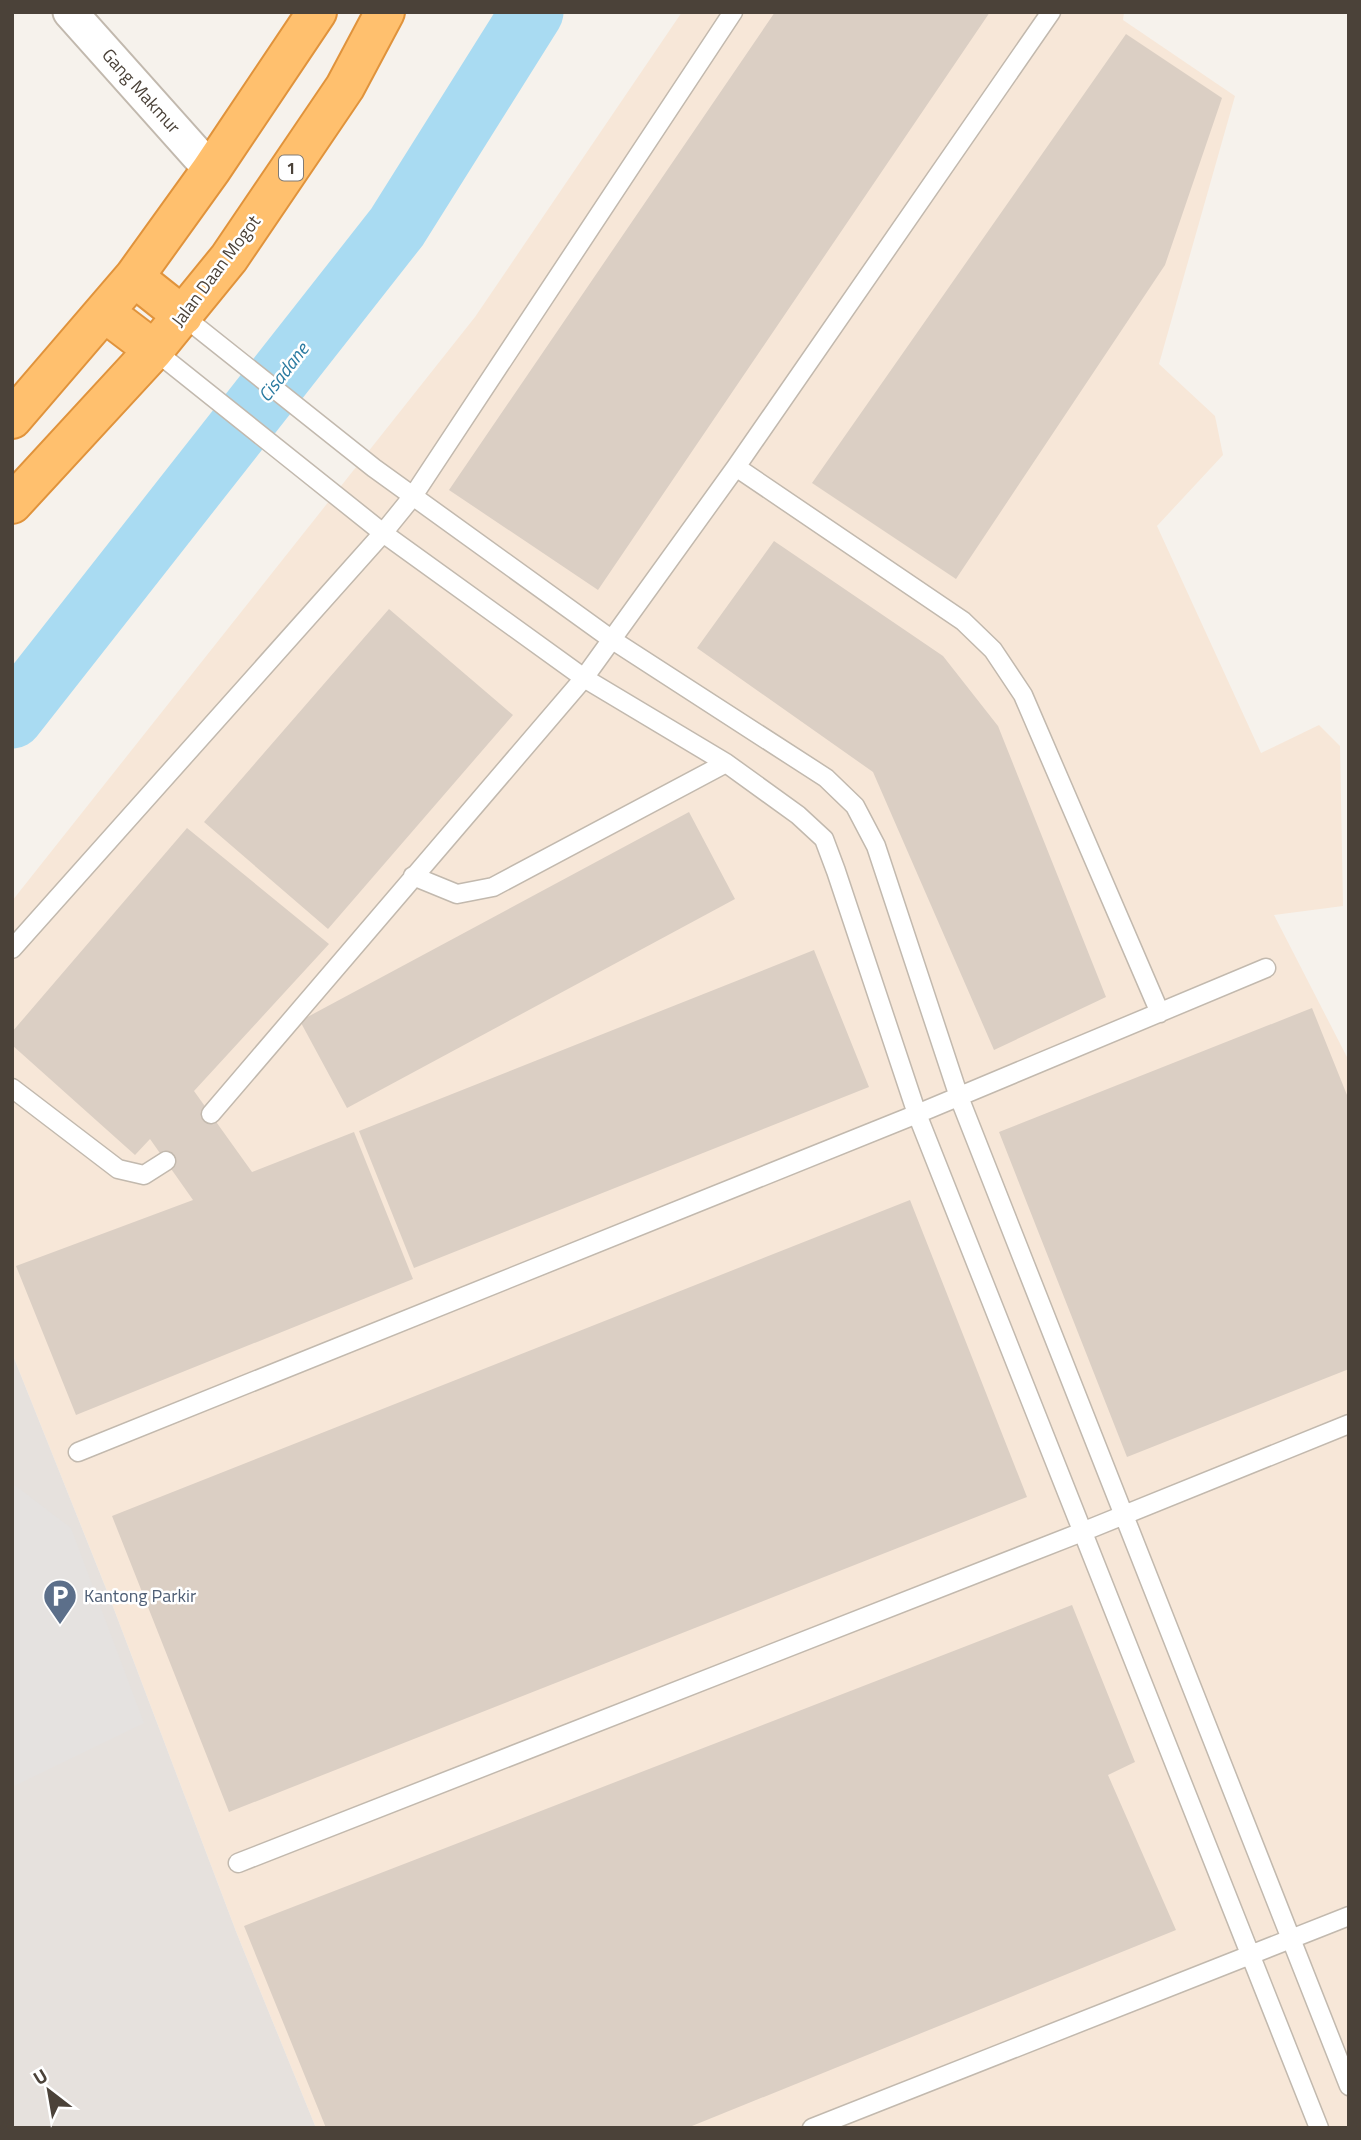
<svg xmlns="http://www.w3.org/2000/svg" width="1361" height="2140" font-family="'Titillium Web',sans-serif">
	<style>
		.commercial { fill: #f7e7d8 }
		.industrial { fill: #e6e1dd }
		.parking { fill: #e5e2e0 }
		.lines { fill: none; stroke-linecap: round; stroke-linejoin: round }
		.river { stroke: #a9dbf2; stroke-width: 63 }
		.building { fill: #dbcfc4 }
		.lane-casing { stroke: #c2b9ae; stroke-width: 21 }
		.street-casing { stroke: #c2b9ae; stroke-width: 37 }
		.highway-casing { stroke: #e0933c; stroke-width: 42 }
		.lane { stroke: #fff; stroke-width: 18 }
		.street { stroke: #fff; stroke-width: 33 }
		.highway { stroke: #ffc06e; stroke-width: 38 }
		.labels { text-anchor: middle; stroke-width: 5; stroke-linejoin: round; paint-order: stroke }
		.shield { fill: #fff; stroke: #817b74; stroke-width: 2 }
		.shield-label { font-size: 16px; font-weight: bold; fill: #4b4239 }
		.street-label { font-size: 18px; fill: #4b4239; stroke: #fff }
		.service-label { font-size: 18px; fill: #4e5e75; stroke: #fff; text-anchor: start }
		.water-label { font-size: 19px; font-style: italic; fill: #2a7aa0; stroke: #fff }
	</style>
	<rect width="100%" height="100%" fill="#f6f2ec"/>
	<path class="commercial" d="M682,12H1124L1123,20L1235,96L1159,364L1215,416L1223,455L1157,526L1261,753L1319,725L1340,746L1343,906L1274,915L1349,1061V2128H316L237,1934L109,1596L12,1353V901L475,317Z"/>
	<path class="industrial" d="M12,1353L109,1596L237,1934L316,2128H12Z"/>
	<path class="parking" d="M12,1483L71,1528L144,1723L12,1787Z"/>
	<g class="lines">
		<path class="river" d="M12,717L397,227L532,12"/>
	</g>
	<path class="building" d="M775,12H990L598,590L449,490Z
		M1126,34L1222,98L1165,265L956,579L812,483Z
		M774,541L943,656L998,726L1106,997L994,1050L873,772L697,648Z
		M389,609L513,715L328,929L204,822Z
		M689,812L735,899L347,1108L300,1021Z
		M187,828L329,944L194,1091L252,1172L354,1132L413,1279L76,1415L16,1266L193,1200L150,1139L135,1155L12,1045V1032Z
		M814,950L869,1087L414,1268L359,1131Z
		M1312,1008L1349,1100V1369L1127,1457L999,1132Z
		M910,1200L1027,1497L229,1812L112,1516Z
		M1072,1605L1135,1762L1108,1775L1176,1930L687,2128H326L244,1926Z"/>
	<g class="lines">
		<g class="lane-casing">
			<path id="lane" d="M183,316L374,468L611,639L826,778L855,806L876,846L959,1097L1349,2086
				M154,350L383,533L584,678L726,763L798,815L824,839L836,871L917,1114L1319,2128
				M736,467L963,621L993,650L1023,695L1160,1013
				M413,876L457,894L493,887L726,763
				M12,949L383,533L413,496L733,12
				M12,1088L118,1169L144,1175L166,1161
				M211,1114L584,678L736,467L1051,12
				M78,1452L917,1114L1266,968
				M238,1863L1082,1532L1349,1424
				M812,2128L1349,1916"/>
		</g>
		<g class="street-casing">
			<path id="street" d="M70,12L211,170"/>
		</g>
		<g class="highway-casing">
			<path id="highway" d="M134,277L183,316
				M104,312L154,350
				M12,419L134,277L211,170L317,12
				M12,504L154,350L229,258L345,87L385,12"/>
		</g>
		<use href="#lane" class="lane"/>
		<use href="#street" class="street"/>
		<use href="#highway" class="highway"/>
	</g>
	<defs>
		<g id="parking-pin" transform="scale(1.75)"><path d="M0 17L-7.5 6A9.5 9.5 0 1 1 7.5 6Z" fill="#5c6f8a" stroke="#fff"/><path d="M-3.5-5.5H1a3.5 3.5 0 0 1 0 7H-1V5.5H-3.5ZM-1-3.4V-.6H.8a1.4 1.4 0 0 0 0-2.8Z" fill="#fff"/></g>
	</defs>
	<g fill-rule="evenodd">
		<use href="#parking-pin" x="60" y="1596"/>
	</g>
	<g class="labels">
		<rect class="shield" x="279" y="155.5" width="24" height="25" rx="5"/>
		<g class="shield-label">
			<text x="291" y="174">1</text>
		</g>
		<g class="street-label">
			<text transform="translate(141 91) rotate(48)" y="6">Gang Makmur</text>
			<text transform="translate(216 271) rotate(-53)" y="6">Jalan Daan Mogot</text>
		</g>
		<g class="service-label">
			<text x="84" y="1602">Kantong Parkir</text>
		</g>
		<g class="water-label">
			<text transform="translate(283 372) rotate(-52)" y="7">Cisadane</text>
		</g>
	</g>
	<rect width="1361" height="2140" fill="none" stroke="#4b4239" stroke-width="28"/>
	<g transform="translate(49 2091) rotate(329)" stroke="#ffffff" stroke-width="5" paint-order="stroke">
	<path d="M0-5L12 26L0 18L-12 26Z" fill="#4b4239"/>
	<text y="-10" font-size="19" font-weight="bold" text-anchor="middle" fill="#4b4239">U</text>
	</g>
</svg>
